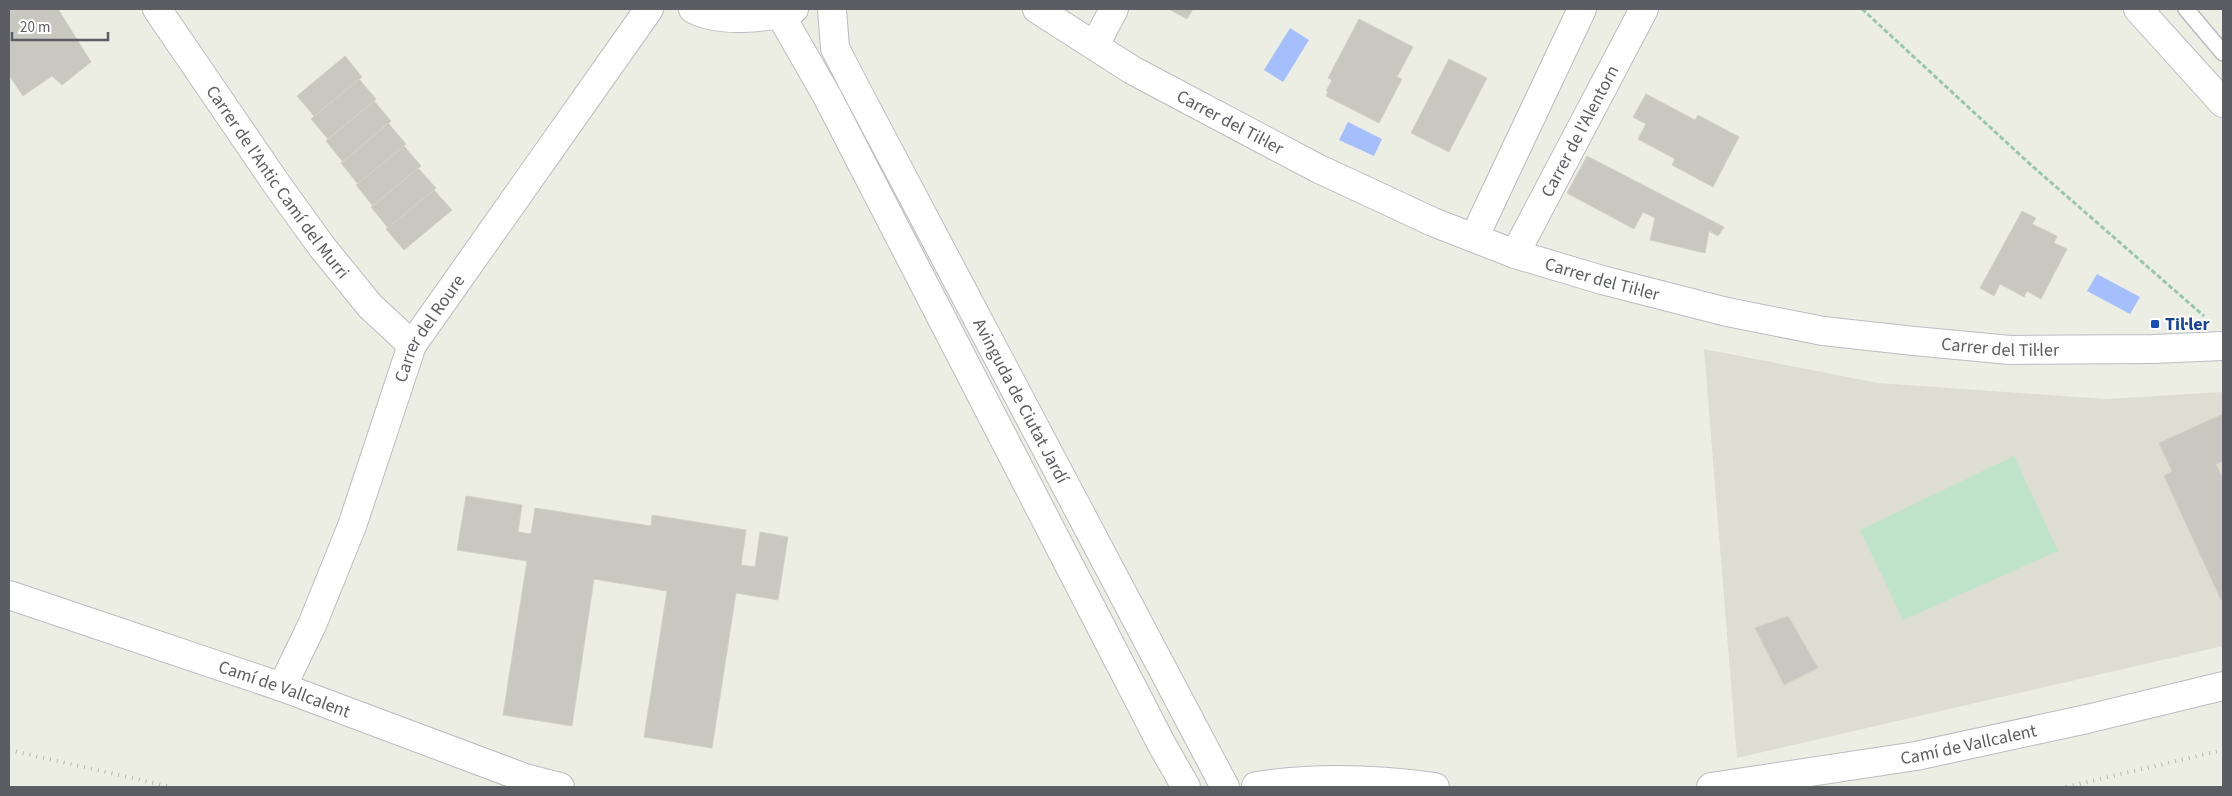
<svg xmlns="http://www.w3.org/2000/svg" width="2232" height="796" font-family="'Source Sans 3',sans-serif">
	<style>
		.education { fill: #ddddd1 }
		.green { fill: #c0e4ca }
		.water { fill: #a5bffc }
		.building { fill: #c8c8c0; stroke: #d2d1c2 }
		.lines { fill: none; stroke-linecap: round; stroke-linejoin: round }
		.lane-casing { stroke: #bbbbc1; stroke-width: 18 }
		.street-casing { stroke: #bbbbc1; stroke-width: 30 }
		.path { stroke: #9ac5b1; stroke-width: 3; stroke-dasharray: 5 2.5; stroke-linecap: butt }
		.lane { stroke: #fff; stroke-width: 15 }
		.street { stroke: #fff; stroke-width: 28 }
		.rail { stroke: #b6b6b7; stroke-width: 4; stroke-dasharray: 1 6; stroke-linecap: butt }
		.transit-dot { fill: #1a4fb4; stroke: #fff; stroke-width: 2 }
		.labels { text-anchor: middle; stroke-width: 4; stroke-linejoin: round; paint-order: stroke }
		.street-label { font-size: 18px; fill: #5b5d63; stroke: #fff }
		.transit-label { font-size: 18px; font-weight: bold; fill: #164399; stroke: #fff; text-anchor: start }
	</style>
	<rect width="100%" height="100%" fill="#edeee3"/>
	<path class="education" d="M1704,349L1878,383L2105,399L2223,392V646L1737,758Z"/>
	<path class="green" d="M2014,456L2058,551L1903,620L1860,530Z"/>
	<path class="water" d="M1290,28L1309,40L1283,82L1264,70Z
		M1348,122L1382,139L1374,156L1339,140Z
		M2097,274L2140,297L2130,314L2087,291Z"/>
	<path class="building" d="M9,9H58L91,62L62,85L52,76L23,96L9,75Z
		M1169,9H1193L1187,19Z
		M1359,19L1413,47L1397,77L1402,79L1379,123L1326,96L1328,92L1326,91L1332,80L1328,78Z
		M345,56L362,77L314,116L297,96Z
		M1449,59L1487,78L1449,152L1411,133Z
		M359,79L376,99L328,139L311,119Z
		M1646,94L1695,120L1698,115L1739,137L1713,187L1672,165L1675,159L1638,139L1646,124L1633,117Z
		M374,101L391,121L343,162L326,141Z
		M388,123L406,144L358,184L341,163Z
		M404,146L421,166L373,206L356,185Z
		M1587,156L1724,227L1718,236L1709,231L1705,253L1650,240L1655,218L1643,212L1634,229L1567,193Z
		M418,168L436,188L388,228L371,207Z
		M434,190L452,210L404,250L386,229Z
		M2022,211L2036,218L2032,224L2057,236L2054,243L2067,249L2041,299L2027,291L2024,297L2000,284L1994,296L1980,288Z
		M2223,414V461L2216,464L2223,479V599L2221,600L2164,476L2172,471L2159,443Z
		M466,496L522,505L518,532L531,534L535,508L651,526L652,515L746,530L741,565L755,567L760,532L788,537L778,600L736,593L712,748L644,737L667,591L594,579L572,726L503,715L527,561L457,550Z
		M1788,616L1818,668L1784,685L1755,628Z"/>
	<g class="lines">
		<g class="lane-casing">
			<path id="lane" d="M2186,9L2223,53"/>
		</g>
		<g class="street-casing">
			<g id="street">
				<path id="s1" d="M157,9L278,186L322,247L370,306L412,345"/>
				<path d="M693,9C720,23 767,19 794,9"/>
				<path id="s2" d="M832,9L835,48L854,85L1225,787"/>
				<path id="s3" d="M1037,9L1132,70L1317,168L1433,222L1515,254L1602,280L1727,312L1823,331L1914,341L2010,350L2153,349L2223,346"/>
				<path d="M2138,9L2223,103"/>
				<path d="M780,14L827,96L1162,745L1186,787"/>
				<path d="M1095,45L1114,9"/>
				<path d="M1474,238L1582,9"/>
				<path id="s4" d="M1515,254L1644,9"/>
				<path id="s5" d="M9,595L282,687L525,778L560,787"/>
				<path id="s6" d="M282,687L312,625L352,526L412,345L649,9"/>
				<path d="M1256,786C1314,777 1377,779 1435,787"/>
				<path id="s7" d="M1711,787L1916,756L2087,719L2223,686"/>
			</g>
		</g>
		<path class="path" d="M1862,9L2031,165L2204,316"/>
		<use href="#lane" class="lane"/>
		<use href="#street" class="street"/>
		<path class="rail" d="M9,750L172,787
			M2066,787L2223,750"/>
	</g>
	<rect class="transit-dot" x="2150" y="319" width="10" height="10" rx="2.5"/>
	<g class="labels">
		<g class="street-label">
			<text dy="6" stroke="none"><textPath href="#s3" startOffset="224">Carrer del Til·ler</textPath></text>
			<text dy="6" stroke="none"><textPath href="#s4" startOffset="139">Carrer de l'Alentorn</textPath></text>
			<text dy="6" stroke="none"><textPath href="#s1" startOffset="211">Carrer de l'Antic Camí del Murri</textPath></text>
			<text dy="6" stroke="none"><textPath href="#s3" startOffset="629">Carrer del Til·ler</textPath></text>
			<text dy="6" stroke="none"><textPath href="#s6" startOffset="389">Carrer del Roure</textPath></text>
			<text dy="6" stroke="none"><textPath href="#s3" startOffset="1034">Carrer del Til·ler</textPath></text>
			<text dy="6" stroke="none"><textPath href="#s2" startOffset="438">Avinguda de Ciutat Jardí</textPath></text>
			<text dy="6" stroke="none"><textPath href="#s5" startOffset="291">Camí de Vallcalent</textPath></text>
			<text dy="6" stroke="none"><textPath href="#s7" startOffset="261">Camí de Vallcalent</textPath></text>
		</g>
		<g class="transit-label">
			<text x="2165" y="330">Til·ler</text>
		</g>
	</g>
	<rect width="2232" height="796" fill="none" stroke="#5b5d63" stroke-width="20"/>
	<path d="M12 32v8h96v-8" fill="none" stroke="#5b5d63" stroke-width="2.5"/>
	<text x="20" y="32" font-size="15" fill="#5b5d63" stroke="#ffffff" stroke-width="4" paint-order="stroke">20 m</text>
</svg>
